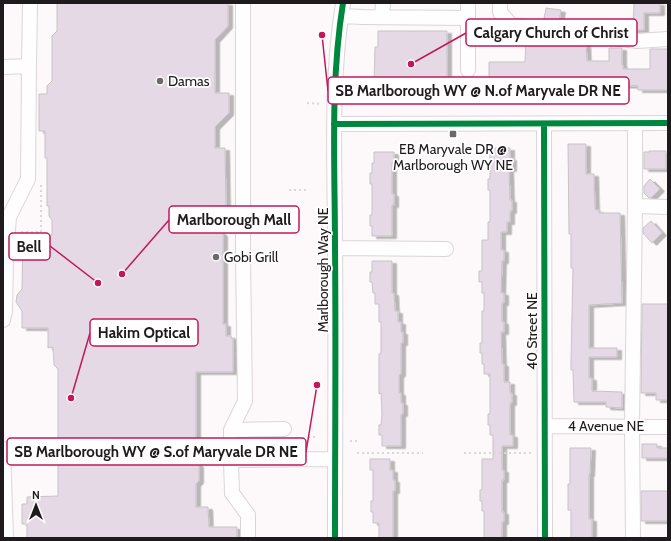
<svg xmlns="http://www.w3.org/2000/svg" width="671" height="541" font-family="Cabin,sans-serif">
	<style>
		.building { fill: #e4d9e5; stroke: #c7c3c6; filter: url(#shadow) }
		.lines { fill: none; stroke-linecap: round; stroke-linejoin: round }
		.minor-casing { stroke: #dbd5d8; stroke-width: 16 }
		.path { stroke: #d9d8d9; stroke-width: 2; stroke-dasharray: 2 3; stroke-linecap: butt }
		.minor { stroke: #fffefe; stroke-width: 14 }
		.cycleway-casing { stroke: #fff; stroke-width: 8 }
		.cycleway { stroke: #00873e; stroke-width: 6 }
		.poi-dot { fill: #6d686a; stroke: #fff; stroke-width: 1.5 }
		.labels { text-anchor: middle; stroke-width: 3.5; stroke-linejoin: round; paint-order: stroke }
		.poi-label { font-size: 14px; fill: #1f1a1d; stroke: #fff; text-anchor: start }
		.street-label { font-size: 14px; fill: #1f1a1d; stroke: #fff }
		.leader { fill: none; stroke: #c2185b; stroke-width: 1.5 }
		.callout-dot { fill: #c2185b; stroke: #fff; stroke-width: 1.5 }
		.callout { fill: #fff; stroke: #c2185b; stroke-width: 1.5 }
		.callout-label { font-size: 15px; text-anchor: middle; font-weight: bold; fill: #1f1a1d }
	</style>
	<defs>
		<filter id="shadow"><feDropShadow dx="4.5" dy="2.5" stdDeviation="0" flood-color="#0004"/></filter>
	</defs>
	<rect width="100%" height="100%" fill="#fdf8fa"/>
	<path class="building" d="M57,3H228V26L215,40V93H229V113L215,127V148H225L226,206H213L214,226L223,234V324H226V336H231V338H233V372H196V461L199,465V481L196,484V507H208L209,527H237V538H27V524H22V504H27V497L58,496V369L54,365L53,347L48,348V328H22V311L16,302L17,295L22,289L23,235H52V220L49,216V206H47V158H45V131H39V94H47V86L52,81V36L57,31Z
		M634,3H660V13H644V30H633Z
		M546,8L561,10L559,21L544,19Z
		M378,31H447V92H381L374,81L375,47H378Z
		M526,39H549V41H570L573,42L586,43L587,61H609V48H622V65H623V69H650V49H668V90H638V86L620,85V92L597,91V88H549V92H526V88H493V82H489V62H525Z
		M568,144H586V174H594L595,208L596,210H599V213H620L622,303L589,305V348H617V357H589V378H592V391L622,392V408L606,407V402H574L573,370H571V361L573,268H571V234H569Z
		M490,148H510V158H512V169H509L510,200H512V211H510V222H507V232H501V250H504V261H502L501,293H504V303H502V322H504V332H501L502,364H504V382H510V393H512V403H510V435H513V446H502V470H504V480H502V512H504V522H502V538H484V511H482V501H480V490H482V459H493V435H490V425H488V414H490V374H484V364H482V353H480V343H482V311H484V293H482V282H479V271H482V240H488V222H490V190H488V179H490Z
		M649,151H666V169H644V152H649Z
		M374,152H394V163H392V194H394V205H392V236H372V226H370V215H372V184H370V173H372V163H374Z
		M650,179L660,189L651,198H649L644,193V186Z
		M651,221L662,233L652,243L643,233V228Z
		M372,261H392V293H394L395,311H398V322H401V332H403V343H401V374L399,375V393H401V403H403V414H401V446H382V435H379V425H381L382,414L381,393L379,394V354L381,353V322H379V304H375V293H373L372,282H370V272H372Z
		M642,304H668V400H656V393H641Z
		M642,444H657V448H668V458H642Z
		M570,448H591L590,474H589V519H592V538H571V510H568V484H570Z
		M370,459H390V470H393V480H395V491H393V538H379V523H373V512H371V501H373V470H370Z
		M641,491H668V521H641Z"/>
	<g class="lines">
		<g class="minor-casing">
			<path id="minor" d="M243,3V254L245,401L231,430V460L335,459
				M500,3V12L511,25L637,41L668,39
				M342,16L363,17L468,18V3
				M382,16L383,3
				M468,18V70
				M29,66L30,3
				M3,67L29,66L28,179L9,217L6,257L5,311L3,320
				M334,124L668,123
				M544,124L545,538
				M635,124V206
				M335,248L446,249
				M545,426L668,427
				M231,430L284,429
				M3,449L6,538
				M231,460L232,493L248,515V538
				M335,538C335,441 336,344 335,248C335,166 330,84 343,3
				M633,538L632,426L635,206L668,207"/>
		</g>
		<path class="path" d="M307,103L321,104
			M289,190H308
			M21,232H41V182
			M308,437H317
			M350,441H357
			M357,453H423
			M464,453H531"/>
		<use href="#minor" class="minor"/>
		<g class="cycleway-casing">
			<path id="cycleway" d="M334,124L668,123
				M544,124L545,538
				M335,538C335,441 336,344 335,248C335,166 330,84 343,3"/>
		</g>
		<use href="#cycleway" class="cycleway"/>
	</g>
	<g class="poi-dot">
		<circle cx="160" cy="81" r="4"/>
		<rect x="449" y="130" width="8" height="8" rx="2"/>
		<circle cx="216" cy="257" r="4"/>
	</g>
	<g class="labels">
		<g class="poi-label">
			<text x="168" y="86">Damas</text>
			<text x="453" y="154" text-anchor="middle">EB Maryvale DR @<tspan x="453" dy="16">Marlborough WY NE</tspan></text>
			<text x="224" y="262">Gobi Grill</text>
		</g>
		<g class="street-label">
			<text transform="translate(323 270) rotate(-90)" y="5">Marlborough Way NE</text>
			<text transform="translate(532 331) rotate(-90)" y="5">40 Street NE</text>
			<text x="606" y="431">4 Avenue NE</text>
		</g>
	</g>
	<path class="leader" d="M411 64L466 33M322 35L328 91M122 274L169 220M98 283L50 246M71 398L90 333M317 385L306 452"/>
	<g class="callout-dot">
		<circle cx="411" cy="64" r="4"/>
		<circle cx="322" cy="35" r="4"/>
		<circle cx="122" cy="274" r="4"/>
		<circle cx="98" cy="283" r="4"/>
		<circle cx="71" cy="398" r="4"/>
		<circle cx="317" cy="385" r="4"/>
	</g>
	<g class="callout">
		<rect x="466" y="19" width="171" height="27" rx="4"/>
		<rect x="328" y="77" width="301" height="27" rx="4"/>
		<rect x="169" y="206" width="130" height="27" rx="4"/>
		<rect x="9" y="233" width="41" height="27" rx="4"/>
		<rect x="90" y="319" width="108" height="27" rx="4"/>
		<rect x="7" y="438" width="299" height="27" rx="4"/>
	</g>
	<g class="callout-label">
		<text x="551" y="38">Calgary Church of Christ</text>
		<text x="478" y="96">SB Marlborough WY @ N.of Maryvale DR NE</text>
		<text x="234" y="225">Marlborough Mall</text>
		<text x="29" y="252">Bell</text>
		<text x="144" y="338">Hakim Optical</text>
		<text x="156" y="457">SB Marlborough WY @ S.of Maryvale DR NE</text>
	</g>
	<rect width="671" height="541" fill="none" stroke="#1f1a1d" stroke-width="8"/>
	<g transform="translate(36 505)" stroke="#ffffff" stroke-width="3" paint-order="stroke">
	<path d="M0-3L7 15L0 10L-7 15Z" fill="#1f1a1d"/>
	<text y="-6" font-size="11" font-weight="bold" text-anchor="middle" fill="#1f1a1d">N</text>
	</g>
</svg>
